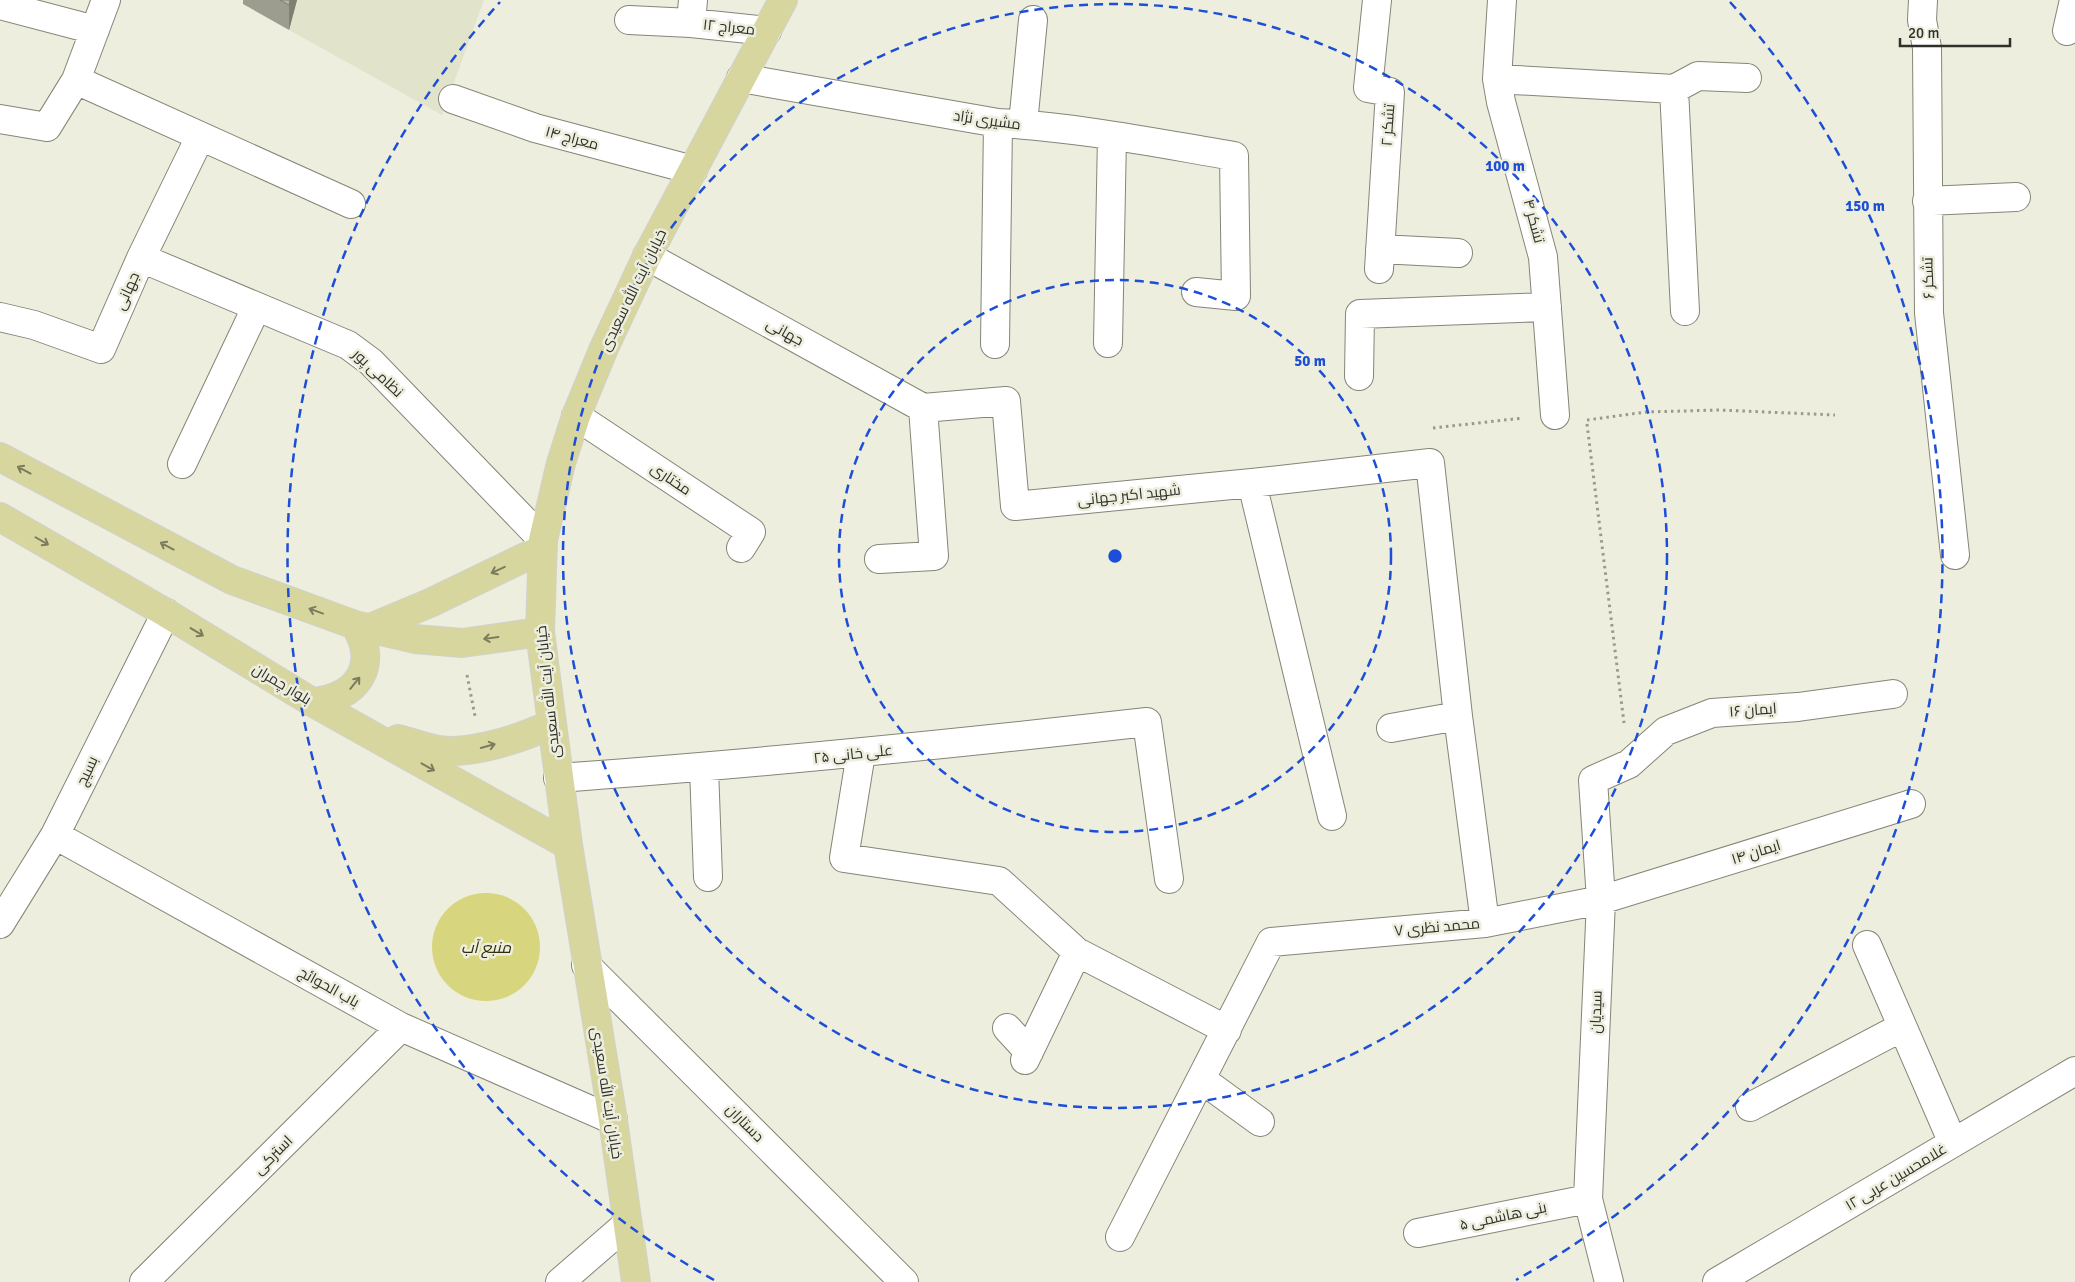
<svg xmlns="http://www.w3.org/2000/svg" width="2075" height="1282" font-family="Signika,Cairo,sans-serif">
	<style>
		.built { fill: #e2e3cb }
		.water { fill: #d7d67f }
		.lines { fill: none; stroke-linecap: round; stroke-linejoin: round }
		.minor-casing { stroke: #858577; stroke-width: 30 }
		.major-casing { stroke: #d1d1d0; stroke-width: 30 }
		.path { stroke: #999a8e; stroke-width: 3; stroke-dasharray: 2.5 4; stroke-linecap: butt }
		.minor { stroke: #fff; stroke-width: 28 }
		.major { stroke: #d7d69e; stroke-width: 28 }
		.wall { fill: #9c9c8f }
		.shaded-wall { fill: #7f7f74 }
		.building { fill: #b5b5a6; stroke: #7f7f74 }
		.oneway { stroke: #7b7b5e }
		.ring { fill: none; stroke: #1d4ed8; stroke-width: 2.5; stroke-dasharray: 9 6 }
		.labels { text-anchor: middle; stroke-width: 5; stroke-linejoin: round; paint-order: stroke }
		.street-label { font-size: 15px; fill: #2f3029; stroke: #edeede }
		.water-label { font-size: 16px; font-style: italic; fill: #2e2e07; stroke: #edeede }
		.centre { fill: #1d4ed8; stroke: #edeede; stroke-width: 2.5 }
		.ring-label { font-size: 15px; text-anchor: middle; font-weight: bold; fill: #1d4ed8; stroke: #edeede; stroke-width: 5; stroke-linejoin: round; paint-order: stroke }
	</style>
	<rect width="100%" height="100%" fill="#edeede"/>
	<path class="built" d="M244,0H484L442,115L289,30Z"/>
	<path class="water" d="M432 947a54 54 0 1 1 108 0a54 54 0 1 1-108 0Z"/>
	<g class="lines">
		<g class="minor-casing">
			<path id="minor" d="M1377,0L1368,88L1390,92L1379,269
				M1502,0L1497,79L1501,102L1543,257L1555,415
				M1923,0L1922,20L1927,48L1929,313L1955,555
				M0,5L95,30
				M629,20L691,23L767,31
				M691,23L693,0
				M2067,31L2074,0
				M741,78L998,123C1077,127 1156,143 1234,156L1236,296L1196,292
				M1497,79L1674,89L1698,76L1747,78
				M76,80L351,204
				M1674,89L1685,311
				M453,99L535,128L693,170
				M0,119L47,127L76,80L106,0
				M1023,124L1033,20
				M1927,201L2016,197
				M1380,249L1458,253
				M647,256L923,408
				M141,258L348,345L371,362L543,540
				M0,317L34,325L101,349L141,258L200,137
				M1108,343L1112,136
				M995,344L998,123
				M1359,376L1360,314L1547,307
				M923,408L1006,401L1015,506L1252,483L1430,463L1458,716L1485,923
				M576,416L751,532L741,548
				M182,464L256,308
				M1252,483L1332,816
				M879,559L934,556L923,408
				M1391,728L1458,716
				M861,753L844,858L999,881L1077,952L1227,1030
				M704,768L708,877
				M558,778C755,764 951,744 1147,722L1169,879
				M55,835L401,1027L613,1120
				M0,924L55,835L166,613
				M1867,945L1953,1143
				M586,965L904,1282
				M1007,1028L1029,1052
				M1025,1060L1077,952
				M1201,1079L1260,1122
				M1750,1107L1902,1027
				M1418,1233L1588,1199
				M1120,1237L1271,942L1485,923L1601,900L1911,804
				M144,1282L401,1027
				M560,1282L627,1224
				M1609,1282L1588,1199L1601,900L1593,780L1629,764L1666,731L1712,713L1798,707L1893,694
				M1717,1282L2075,1071"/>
		</g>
		<g class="major-casing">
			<path id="major" d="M0,457L232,580L355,625L415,639L462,643L540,632
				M0,517L166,613L312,702L568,845
				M370,628L430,603L542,549
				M312,702C357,699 380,665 355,625
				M398,739C411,742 426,748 439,750C471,755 523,738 551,724
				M636,1282L613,1120L568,845L540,632L543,540L561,463L576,416L604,348L647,256L783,0"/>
		</g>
		<path class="path" d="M1587,420L1646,412L1719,410L1835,415
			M1587,424L1624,723
			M1433,428L1523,418
			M467,675L475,716"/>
		<use href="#minor" class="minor"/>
		<use href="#major" class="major"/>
	</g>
	<path class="wall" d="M243,0H297L289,30L243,4Z"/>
	<path class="shaded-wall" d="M290,0H297L289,30V5Z"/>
	<path class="building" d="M280,0H290L289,5Z"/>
	<defs><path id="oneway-shaft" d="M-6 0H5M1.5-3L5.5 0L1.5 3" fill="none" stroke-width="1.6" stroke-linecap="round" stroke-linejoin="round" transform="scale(1.25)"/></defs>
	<g class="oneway">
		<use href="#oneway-shaft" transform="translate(24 470) rotate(-152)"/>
		<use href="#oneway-shaft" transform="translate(42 541) rotate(30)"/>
		<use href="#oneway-shaft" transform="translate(167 546) rotate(-152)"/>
		<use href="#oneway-shaft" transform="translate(498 570) rotate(155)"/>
		<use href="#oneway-shaft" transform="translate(316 611) rotate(-160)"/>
		<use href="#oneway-shaft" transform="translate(197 632) rotate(31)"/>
		<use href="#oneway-shaft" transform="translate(491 638) rotate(172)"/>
		<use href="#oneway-shaft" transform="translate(355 683) rotate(-51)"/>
		<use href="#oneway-shaft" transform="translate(488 746) rotate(-16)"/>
		<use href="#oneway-shaft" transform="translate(428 767) rotate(29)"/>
	</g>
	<g class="ring">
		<circle cx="1115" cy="556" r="276"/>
		<circle cx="1115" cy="556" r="552"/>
		<path d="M714 1280A828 828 0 0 1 500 2M1730 2A828 828 0 0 1 1516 1280"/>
	</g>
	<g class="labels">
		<g class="street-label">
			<text transform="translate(729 27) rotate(6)" y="5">معراج ۱۲</text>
			<text transform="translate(987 120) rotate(8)" y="5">مشیری نژاد</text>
			<text transform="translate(1388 125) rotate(-86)" y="5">تشکر ۲</text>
			<text transform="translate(572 138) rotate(15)" y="5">معراج ۱۴</text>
			<text transform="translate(1534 221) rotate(75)" y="5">تشکر ۴</text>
			<text transform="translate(1928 278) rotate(-92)" y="5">تشکر ۶</text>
			<text transform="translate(633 290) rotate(-64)" y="5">خیابان آیت الله سعیدی</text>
			<text transform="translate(127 291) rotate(-66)" y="5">جهانی</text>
			<text transform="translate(785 332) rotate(29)" y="5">جهانی</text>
			<text transform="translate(378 373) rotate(43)" y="5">نظامی پور</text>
			<text transform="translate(671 479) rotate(34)" y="5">مختاری</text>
			<text transform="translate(1129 495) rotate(-6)" y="5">شهید اکبر جهانی</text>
			<text transform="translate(282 684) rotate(31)" y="5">بلوار چمران</text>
			<text transform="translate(548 692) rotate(-96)" y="5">خیابان آیت الله سعیدی</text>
			<text transform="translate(1753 710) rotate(-4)" y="5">ایمان ۱۶</text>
			<text transform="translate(853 754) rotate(-6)" y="5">علی خانی ۲۵</text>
			<text transform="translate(87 771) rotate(-65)" y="5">بسیج</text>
			<text transform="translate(1756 852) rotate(-17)" y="5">ایمان ۱۴</text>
			<text transform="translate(1437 927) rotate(-5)" y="5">محمد نظری ۷</text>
			<text transform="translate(329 987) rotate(29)" y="5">باب الحوائج</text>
			<text transform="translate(1596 1012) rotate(-88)" y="5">سیدیان</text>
			<text transform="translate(607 1093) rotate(81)" y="5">خیابان آیت الله سعیدی</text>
			<text transform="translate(745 1123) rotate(45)" y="5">دستاران</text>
			<text transform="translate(273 1155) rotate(-45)" y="5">استرکی</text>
			<text transform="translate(1896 1177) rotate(-31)" y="5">غلامحسین عربی ۱۲</text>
			<text transform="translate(1503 1216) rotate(-12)" y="5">بنی هاشمی ۵</text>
		</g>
		<g class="water-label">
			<text x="486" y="953">منبع آب</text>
		</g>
	</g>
	<circle cx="1115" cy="556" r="8" class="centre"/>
	<g class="ring-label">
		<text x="1505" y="171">100 m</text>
		<text x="1865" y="211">150 m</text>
		<text x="1310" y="366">50 m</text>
	</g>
	<path d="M1900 38v8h110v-8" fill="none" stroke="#2f3029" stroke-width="2.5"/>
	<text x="1908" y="38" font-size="15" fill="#2f3029" stroke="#edeede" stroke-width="4" paint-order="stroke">20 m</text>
</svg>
